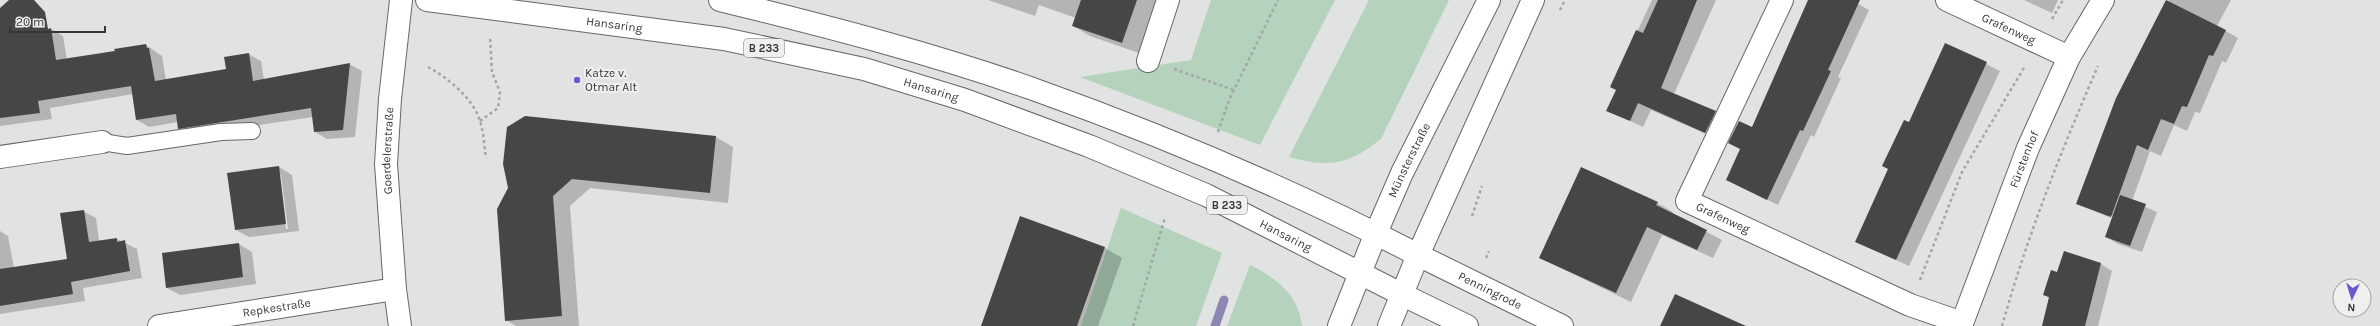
<svg xmlns="http://www.w3.org/2000/svg" width="2380" height="326" font-family="Karla,sans-serif">
	<style>
		.green { fill: #b4d2bc }
		.shadow { fill: #0003; fill-rule: evenodd }
		.lines { fill: none; stroke-linecap: round; stroke-linejoin: round }
		.stream { stroke: #8b88b4; stroke-width: 9 }
		.building { fill: #454745 }
		.service-casing { stroke: #656866; stroke-width: 18 }
		.minor-casing { stroke: #656866; stroke-width: 24 }
		.secondary-casing { stroke: #656866; stroke-width: 24 }
		.primary-casing { stroke: #656866; stroke-width: 24 }
		.path { stroke: #a3a6a4; stroke-width: 2.5; stroke-dasharray: 3 3; stroke-linecap: butt }
		.service { stroke: #fff; stroke-width: 16 }
		.minor { stroke: #fff; stroke-width: 22 }
		.secondary { stroke: #fff; stroke-width: 22 }
		.primary { stroke: #fff; stroke-width: 22 }
		.poi-dot { fill: #6e58d1; stroke: #edf0ee; stroke-width: 1.5 }
		.labels { text-anchor: middle; stroke-width: 4; stroke-linejoin: round; paint-order: stroke }
		.shield { fill: #edf0ee; stroke: #6d6f6e; stroke-width: 1 }
		.shield-label { font-size: 11px; font-weight: bold; fill: #363837 }
		.street-label { font-size: 12px; fill: #363837; stroke: #edf0ee }
		.poi-label { font-size: 12px; fill: #363837; stroke: #edf0ee; text-anchor: start }
	</style>
	<rect width="100%" height="100%" fill="#e0e3e1"/>
	<path class="green" d="M1211,0H1335L1260,145L1080,77L1191,60Z
		M1369,0H1449L1381,139C1349,165 1328,168 1289,157Z
		M1121,208L1222,253L1196,326H1081Z
		M1250,265C1276,278 1299,295 1302,326H1227Z"/>
	<path class="shadow" d="M988,0H1158L1139,53L1090,36L1073,26L1076,18L1039,5L1035,16Z
		M1652,0H1716L1674,94L1728,119L1718,139L1651,110L1643,127L1607,110L1617,90L1611,87Z
		M1809,0H1851L1869,10L1838,77L1841,78L1814,137L1811,135L1778,205L1727,180L1753,128Z
		M2024,0H2058L2052,13Z
		M2169,0H2231L2217,26L2238,38L2226,63L2222,61L2200,113L2195,112L2187,131L2174,125L2161,156L2150,151L2132,201L2157,212L2142,252L2118,244L2106,237L2113,219L2077,203ZM2108,213L2113,216V219L2107,215Z
		M51,29L63,36L67,60L146,45L162,56L166,80L228,70L248,54L261,61L264,80L349,64L362,71L355,137L327,139L315,132L313,117L191,135L179,128L178,122L149,127L137,120L133,94L50,108L52,119L0,126V62Z
		M1946,44L2000,71L1909,266L1857,242Z
		M716,137L733,147L728,203L590,188L570,206L579,326H516L506,320L509,188Z
		M279,167L292,175L299,231L249,237L236,230ZM279,175H281L288,229H286Z
		M1582,168L1657,203L1673,212L1672,214L1722,240L1713,258L1662,235L1631,302L1540,258Z
		M83,211L96,218L99,241L117,239L137,249L142,278L83,288L85,301L0,314V231L8,236L14,268L68,260Z
		M1021,218L1105,248L1122,258L1098,326H982Z
		M239,244L252,252L256,284L180,295L167,288Z
		M2064,252L2101,264L2112,271L2098,326H2043L2050,298L2044,295L2057,273Z"/>
	<g class="lines">
		<path class="stream" d="M1215,326L1224,300"/>
	</g>
	<path class="building" d="M9,0H34L45,12L48,29L51,28L56,60L115,51L114,49L146,44L147,48H149L155,81L226,69L224,57L249,53L253,81L350,63L343,130L314,132L311,108L178,129L176,114L136,120L131,86L38,101L40,113L0,118V8Z
		M1081,0H1137L1122,43L1072,26Z
		M1658,0H1697L1661,88L1716,111L1705,133L1638,103L1630,121L1606,111L1616,90L1610,87L1636,30L1643,33Z
		M1808,0H1860L1828,70L1831,71L1803,131L1800,130L1767,200L1726,180L1740,149L1728,143L1739,121L1752,127Z
		M2166,0L2226,30L2213,56L2209,55L2187,107L2182,106L2174,124L2161,119L2148,150L2137,145L2111,217L2076,204L2116,98Z
		M1945,43L1987,62L1896,260L1855,242L1888,169L1882,166L1904,120L1909,122Z
		M525,116L716,136L710,193L572,179L553,196L562,316L505,321L497,209L508,188L503,164L507,127Z
		M279,166L286,224L235,230L227,173Z
		M1581,167L1658,202L1656,205L1707,230L1697,250L1647,227L1616,293L1539,258Z
		M2120,195L2146,204L2130,246L2105,237Z
		M84,210L89,242L117,238V242L125,240L130,271L71,282L73,294L0,306V269L67,259L60,213Z
		M1020,216L1105,247L1077,326H981Z
		M239,243L243,277L166,288L162,253Z
		M2064,251L2101,263L2085,326H2042L2049,297L2043,295L2051,270L2057,272Z
		M1675,294L1746,326H1660Z"/>
	<g class="lines">
		<g class="service-casing">
			<path id="service" d="M102,142L127,146L221,132L252,131"/>
		</g>
		<g class="minor-casing">
			<g id="minor">
				<path id="s1" d="M1782,0L1687,201L1910,305L1962,323"/>
				<path id="s2" d="M1947,0L2069,57"/>
				<path d="M1148,61L1168,0"/>
				<path d="M0,157L102,142"/>
				<path id="s3" d="M159,326L395,289"/>
				<path id="s4" d="M400,326L395,289L386,164L390,99L401,0"/>
				<path id="s5" d="M1961,326L2028,148L2069,57L2103,0"/>
			</g>
		</g>
		<g class="secondary-casing">
			<g id="secondary">
				<path id="s6" d="M1533,0L1418,255L1562,326"/>
				<path id="s7" d="M1376,233L1402,173L1489,0"/>
				<path d="M1401,294L1467,326"/>
			</g>
		</g>
		<g class="primary-casing">
			<g id="primary">
				<path id="s8" d="M427,0L724,39L864,69L965,100L1089,146L1206,195L1401,294"/>
				<path d="M720,0C825,26 931,53 1033,89C1165,136 1294,191 1418,255L1389,326"/>
				<path d="M1339,326L1376,233"/>
			</g>
		</g>
		<path class="path" d="M1560,10L1565,0
			M2052,19L2063,0
			M428,67C448,78 473,98 480,121C484,133 484,146 486,158
			M1174,69L1234,90
			M480,121L498,108L500,92L492,72L490,36
			M1218,132L1229,100L1278,0
			M1472,216L1482,186
			M1486,258L1489,251
			M1920,280L1962,172L2025,66
			M1133,326L1165,217
			M2002,326C2027,237 2061,151 2098,66"/>
		<use href="#service" class="service"/>
		<use href="#minor" class="minor"/>
		<use href="#secondary" class="secondary"/>
		<use href="#primary" class="primary"/>
	</g>
	<circle class="poi-dot" cx="577" cy="80" r="4"/>
	<g class="labels">
		<g class="shield">
			<rect x="744" y="39" width="40" height="18" rx="3"/>
			<rect x="1207" y="196" width="40" height="18" rx="3"/>
		</g>
		<g class="shield-label">
			<text x="764" y="52">B 233</text>
			<text x="1227" y="209">B 233</text>
		</g>
		<g class="street-label">
			<text dy="4" stroke="none"><textPath href="#s8" startOffset="189">Hansaring</textPath></text>
			<text dy="4" stroke="none"><textPath href="#s2" startOffset="68">Grafenweg</textPath></text>
			<text dy="4" stroke="none"><textPath href="#s8" startOffset="513">Hansaring</textPath></text>
			<text dy="4" stroke="none"><textPath href="#s4" startOffset="176">Goerdelerstraße</textPath></text>
			<text dy="4" stroke="none"><textPath href="#s5" startOffset="178">Fürstenhof</textPath></text>
			<text dy="4" stroke="none"><textPath href="#s7" startOffset="80">Münsterstraße</textPath></text>
			<text dy="4" stroke="none"><textPath href="#s1" startOffset="262">Grafenweg</textPath></text>
			<text dy="4" stroke="none"><textPath href="#s8" startOffset="897">Hansaring</textPath></text>
			<text dy="4" stroke="none"><textPath href="#s6" startOffset="360">Penningrode</textPath></text>
			<text dy="4" stroke="none"><textPath href="#s3" startOffset="119">Repkestraße</textPath></text>
		</g>
		<g class="poi-label">
			<text x="585" y="77">Katze v.<tspan x="585" dy="14">Otmar Alt</tspan></text>
		</g>
	</g>
	<g transform="translate(2352 298) rotate(184)"><circle r="19" fill="#edf0ee" stroke="#a4a6a5"/>
	<path d="M0-3L7 15L0 10L-7 15Z" fill="#6e58d1"/>
	<text y="-6" font-size="11" font-weight="bold" text-anchor="middle" fill="#363837">N</text>
	</g>
	<path d="M10 26v6h95v-6" fill="none" stroke="#363837" stroke-width="2"/>
	<text x="16" y="26" font-size="12" fill="#363837" stroke="#edf0ee" stroke-width="3" paint-order="stroke">20 m</text>
</svg>
